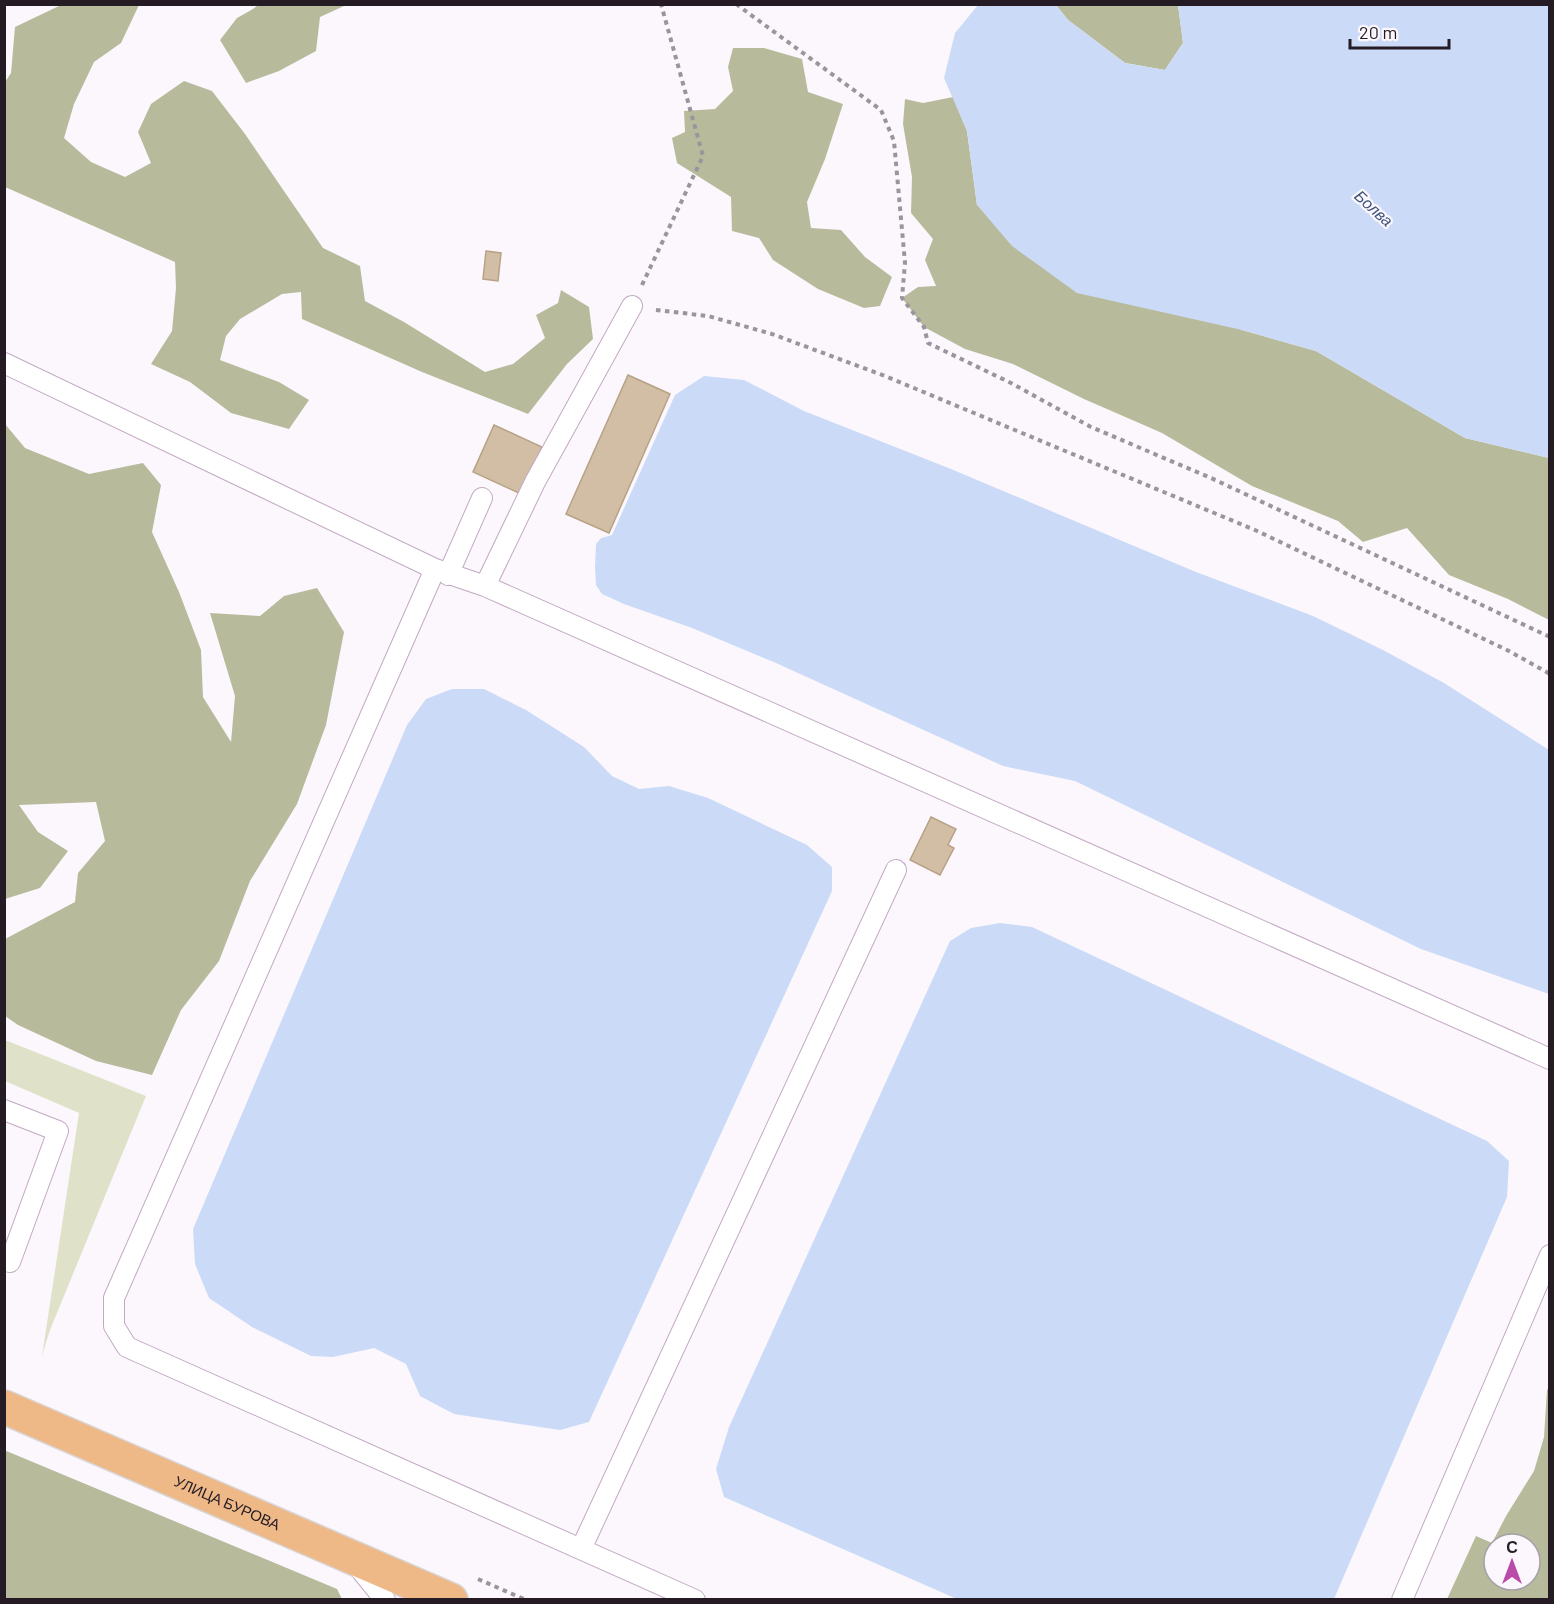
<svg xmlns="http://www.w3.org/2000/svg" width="1554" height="1604" font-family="Barlow,sans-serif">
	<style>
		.green { fill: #dfe2c9 }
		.forest { fill: #b7bb9c; fill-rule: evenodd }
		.water { fill: #cbdbf7 }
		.building { fill: #d2bea4; stroke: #b7a286; stroke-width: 1.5 }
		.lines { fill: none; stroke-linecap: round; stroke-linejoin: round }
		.service-casing { stroke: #c2a9c3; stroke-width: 22 }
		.primary-casing { stroke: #d8d6d8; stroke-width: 36 }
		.path { stroke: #9b949c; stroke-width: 4; stroke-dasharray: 4.5 4.5; stroke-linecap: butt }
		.service { stroke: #fff; stroke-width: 20 }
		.primary { stroke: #eeb987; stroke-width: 33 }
		.labels { text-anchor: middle; stroke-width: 4.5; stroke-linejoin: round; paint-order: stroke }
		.street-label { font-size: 15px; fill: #241b25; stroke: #fcf7fd }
		.water-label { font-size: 16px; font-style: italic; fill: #3d547c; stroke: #fcf7fd }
	</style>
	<rect width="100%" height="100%" fill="#fcf7fd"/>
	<path class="green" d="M5,1040L146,1096L50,1330L42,1356L79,1113L5,1081Z"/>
	<path class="forest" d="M61,5H145H139L121,43L94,62L74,104L64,138L91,162L125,177L151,163L138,132L151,104L184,81L212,91L245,134L323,248L360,266L365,301L404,322L485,372L513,364L545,338L536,315L558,303L561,290L589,307L593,339L567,364L528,414L422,372L302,319L301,292L282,294L240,319L226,336L220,360L279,382L309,400L289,429L231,413L190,382L151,364L172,331L176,288L175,262L5,187V82L11,73L15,27Z
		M258,5V4L370,5L344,6L320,17L316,51L279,71L246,83L220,40L237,18L253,9Z
		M1056,5H1178L1183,43L1165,70L1125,63L1068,20Z
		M733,48H764L802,59L808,92L843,104L825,159L807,202L811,228L841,230L865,257L892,277L880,306L864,308L818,289L773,260L759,238L732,231L731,197L677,163L672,138L685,132L684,111L715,109L733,91L728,67Z
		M953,97L967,131L977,205L1242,330L1316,351L1465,438L1549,458V620L1508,599L1449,575L1407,528L1363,542L1338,521L1252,486L1162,433L1084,399L1013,364L965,349L924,327L902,298L918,287L936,286L925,260L933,239L911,213L912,177L903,124L905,99L923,103Z
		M5,424L25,448L89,474L143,463L161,485L152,532L179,592L201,650L203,697L231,742L235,696L210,613L260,616L284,596L317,588L344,632L326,725L297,804L250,881L219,961L181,1010L152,1075L96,1061L18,1025L5,1016V939L75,902L78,873L105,841L96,802L19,805L38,832L68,851L40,888L5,899Z
		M1549,1388V1599H1447L1476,1536L1492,1543L1506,1516L1534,1471L1544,1437L1547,1390ZM1494,1544H1530V1580H1494Z
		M4,1450L337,1589L342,1599H5Z"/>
	<path class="water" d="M978,5H1056L1068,20L1125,63L1165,70L1183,43L1178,5H1549V458L1465,438L1316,351L1242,330L1077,293L1012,246L977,205L967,131L944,78L955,33Z
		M704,376L744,380L804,411L951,469L1196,572L1313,616L1383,650L1444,683L1549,750V994L1421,949L1075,781L1003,766L776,663L692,628L624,604L602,594L596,585L595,567L596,544L601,538L612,535L675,395Z
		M452,689H484L526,710L584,747L612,776L639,789L669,786L708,798L807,845L832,867V891L589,1422L560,1430L454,1414L420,1396L406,1364L374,1348L333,1357L311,1356L252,1327L209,1298L195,1264L193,1229L407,725L426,699Z
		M1000,923L1032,927L1487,1141L1509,1161L1507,1197L1334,1599H957L724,1497L716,1469L729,1427L950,941L971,928Z"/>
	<path class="building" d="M486,251L501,253L498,281L483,279Z
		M628,375L670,394L609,533L566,514Z
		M494,425L542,447L521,494L473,472Z
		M931,817L956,829L948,845L954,848L940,875L910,860Z"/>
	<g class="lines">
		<g class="service-casing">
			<path id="service" d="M4,363L435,569L485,586L1550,1059
				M435,569L114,1298V1326L127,1347L695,1600
				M448,575L482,498
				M485,586L535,482L632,306
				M4,1110L58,1131L10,1262
				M581,1549L896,870
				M356,1564L385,1600
				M1402,1600L1550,1255"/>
		</g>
		<g class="primary-casing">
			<g id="primary">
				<path id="s1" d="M4,1407L451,1600"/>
			</g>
		</g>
		<path class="path" d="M736,4L881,110L894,141L905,263L902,298L924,327L928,343L1011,383L1091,427L1211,478L1550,637
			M642,285L703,156L661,4
			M656,310L708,316L772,334L885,376L1255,530L1509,651L1550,674
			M478,1579L526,1600"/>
		<use href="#service" class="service"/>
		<use href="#primary" class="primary"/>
	</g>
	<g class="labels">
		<g class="street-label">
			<text dy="5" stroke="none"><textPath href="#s1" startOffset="243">УЛИЦА БУРОВА</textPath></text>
		</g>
		<g class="water-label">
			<text transform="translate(1374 208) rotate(42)" y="6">Болва</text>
		</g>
	</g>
	<rect width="1554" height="1604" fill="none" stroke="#241b25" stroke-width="12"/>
	<g transform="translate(1512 1562)"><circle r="28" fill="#fcf7fd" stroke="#a69fa7" stroke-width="1.5"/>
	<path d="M0-4.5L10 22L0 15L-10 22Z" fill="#ba4ba9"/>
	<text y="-9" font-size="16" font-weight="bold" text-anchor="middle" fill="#241b25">С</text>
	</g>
	<path d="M1350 39v9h99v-9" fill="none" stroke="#241b25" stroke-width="3"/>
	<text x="1359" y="39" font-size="18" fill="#241b25" stroke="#fcf7fd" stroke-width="4.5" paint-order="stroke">20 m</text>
</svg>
